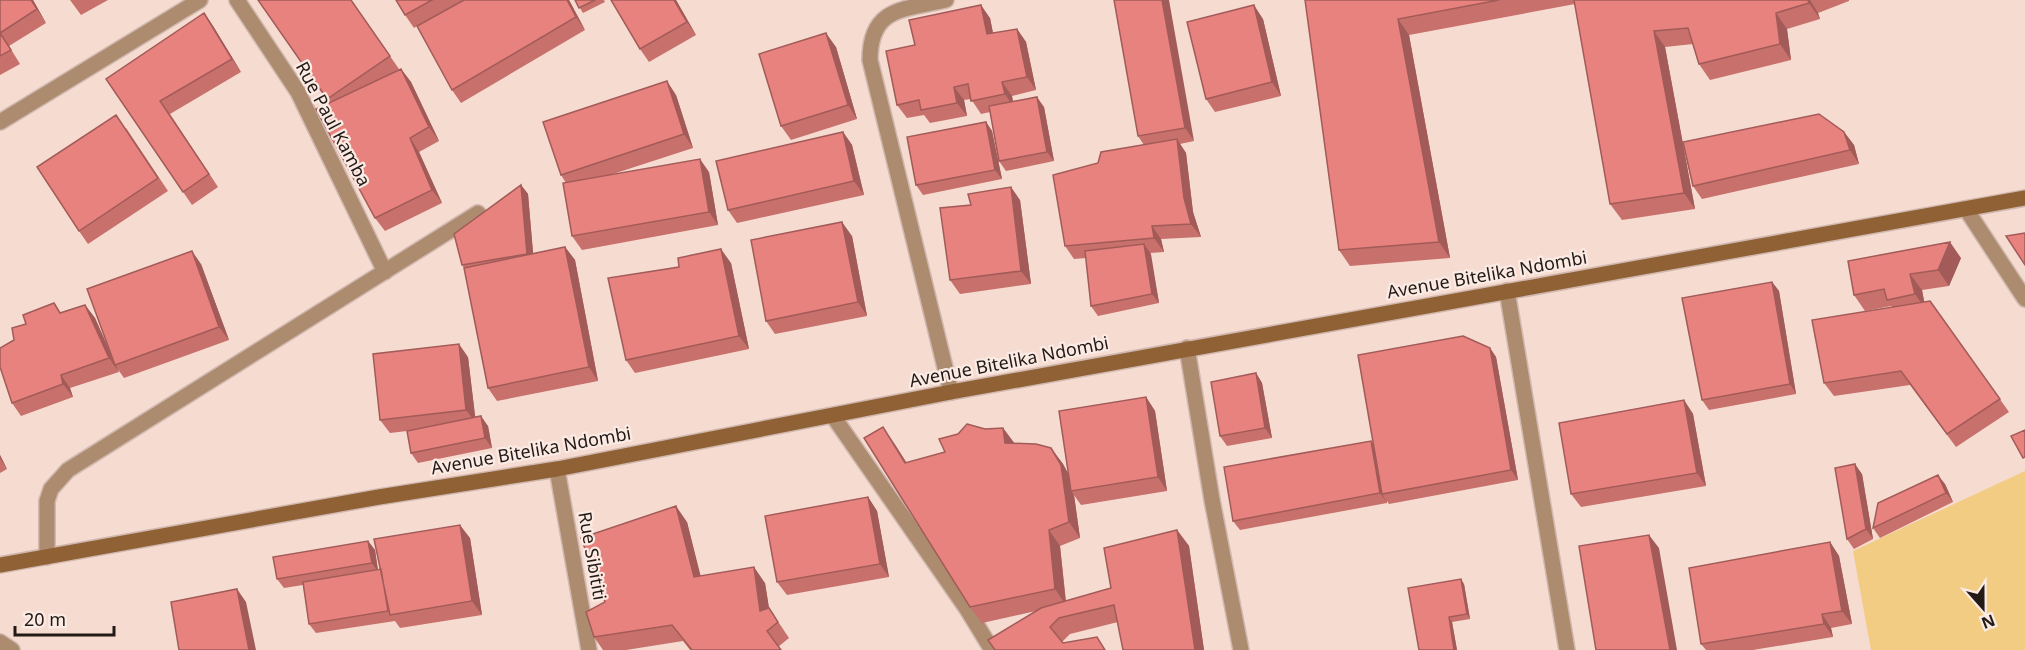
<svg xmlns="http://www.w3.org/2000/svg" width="2025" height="650" font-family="'Noto Sans',sans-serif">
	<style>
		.green { fill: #f3cc84 }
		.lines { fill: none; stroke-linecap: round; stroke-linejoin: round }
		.street-casing { stroke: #d0b8af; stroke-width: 18 }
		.secondary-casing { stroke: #d0b8af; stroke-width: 18 }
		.street { stroke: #ac8b6f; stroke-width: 15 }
		.secondary { stroke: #906135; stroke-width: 15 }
		.wall { fill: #c8706c }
		.shaded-wall { fill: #a25b58 }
		.building { fill: #e8827e; stroke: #a25b58; stroke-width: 1.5 }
		.labels { text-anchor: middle; stroke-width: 4.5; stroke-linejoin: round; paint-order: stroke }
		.street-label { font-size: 18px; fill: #231a16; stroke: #fbebe4 }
	</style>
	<rect width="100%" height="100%" fill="#f6dbd1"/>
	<path class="green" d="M2025,471V650H1871L1853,551Z"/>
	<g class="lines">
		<g class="street-casing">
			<path id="street" d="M237,0L298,92L385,272
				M946,0C903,10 870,7 870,60L951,392
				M0,122L200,0
				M1966,209L2025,299
				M1507,291L1567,650
				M1187,348L1212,500L1241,650
				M833,416L967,609L992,650
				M557,469L589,650
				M47,557V501L51,489L68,470L478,213
				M0,642L12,650"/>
		</g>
		<g class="secondary-casing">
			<path id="secondary" d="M0,565L379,497L557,469L951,392L2025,198"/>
		</g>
		<use href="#street" class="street"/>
		<use href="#secondary" class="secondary"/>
	</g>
	<path class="wall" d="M0,0H33L46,23L9,46L20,64L0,75Z
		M70,0H108L81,15Z
		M258,0H351L399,69L395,72L401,69L411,82L439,141L419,152L442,203L385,231L375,218L329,103Z
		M396,0H569L585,30L461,103L452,90L417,26L414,28L405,15Z
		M575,0H604L605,2L583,13Z
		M676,0L696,35L649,62L640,49Z
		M1114,0L1194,141L1180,144L1186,153L1193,212L1201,237L1161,239L1164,252L1150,253L1159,303L1098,316L1091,306L1086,258L1074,259L1065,246L1098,163L1144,145L1138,136Z
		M1305,0H1849V1L1818,13L1820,19L1787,29L1791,60L1710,80L1699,64L1693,44L1665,47L1695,209L1622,220L1610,204L1575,4L1409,35L1450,258L1350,266L1339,250Z
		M204,13L213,26L241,72L170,114L218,187L192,205L106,79Z
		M990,18L993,33L1017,29L1026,42L1036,90L1012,96L1013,102L1044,107L1054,161L1006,171L999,161L990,112L981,114L971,99L964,100L967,116L930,123L924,115L907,118L897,105L915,45Z
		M1263,19L1281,96L1215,112L1206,99Z
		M836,47L857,119L791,140L781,126Z
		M676,95L693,148L613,174L709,172L718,225L582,250L572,236L566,183L561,175Z
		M986,122L992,131L1002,179L923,195L916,185Z
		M126,128L168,191L88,244L79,231Z
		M843,132L852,145L864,195L737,223L728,210Z
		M1844,132L1854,145L1859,164L1702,199L1693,186Z
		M521,185L528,194L533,254L565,247L575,260L598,381L497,401L488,388L464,268L462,265Z
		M1020,200L1031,284L960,294L950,280Z
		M852,236L867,316L775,334L766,321Z
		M1961,258L1949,286L1922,290L1924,302L1930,301L2009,412L1956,447L1910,385L1834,396L1824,383L1892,307L1891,306L1865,311L1854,295L1848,261Z
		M731,263L749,349L635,373L626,360Z
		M201,264L229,340L124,378L117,368L119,372L70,388L73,397L21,416L12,403L60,313L85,305L95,318L112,356Z
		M1772,282L1779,291L1796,394L1709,410L1702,400Z
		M1490,348L1496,357L1518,480L1389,504L1387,501V503L1240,530L1233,521L1373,443Z
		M468,357L475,417L488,426L492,448L418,463L411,453L407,431L390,433L380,420Z
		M1256,373L1262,383L1272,438L1227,446L1220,436Z
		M1146,397L1155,411L1167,491L1081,505L1074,495L1080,538L1060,546L1066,601L1111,588L1177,530L1189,546L1204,650H1123L1118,622L1070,634L1062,642L1106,650H995L1036,611L982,623L970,607L894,443L907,463L945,452L985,429L1003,428L1014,443L1051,448L1063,464L1069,475Z
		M1684,400L1693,414L1706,486L1581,507L1571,494Z
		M0,455L7,469L0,473Z
		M1862,474L1873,539L1854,549L1847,539Z
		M1945,484L1953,502L1880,538L1873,528Z
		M868,497L877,511L889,577L787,595L777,582Z
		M687,522L700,576L765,583L769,608L789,638L778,647L781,650H690L683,641L626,650H603L594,637L605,602Z
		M470,538L482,615L400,628L395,621L316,633L309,624L303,585L284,588L277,579L368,541L375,550L378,569Z
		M1830,542L1839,556L1852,624L1831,628L1833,637L1753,650H1706L1701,644Z
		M1464,584L1470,619L1452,622L1457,650H1419Z"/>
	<path class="shaded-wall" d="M31,0H33L46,23L37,9Z
		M567,0H569L585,30L576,17Z
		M674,0H676L696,35L687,22Z
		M1162,0H1169L1194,141L1185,128Z
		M1808,0H1810L1818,13L1820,19L1809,3Z
		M981,5L990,18L996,48L987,34Z
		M1254,5L1263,19L1281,96L1272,82Z
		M204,13L213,26L241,72L232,59Z
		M1776,13L1787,29L1791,60L1780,44Z
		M1398,19L1409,35L1450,258L1439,242Z
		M1017,29L1026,42L1036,90L1027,77Z
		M1654,31L1665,47L1695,209L1684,193Z
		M826,33L836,47L857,119L848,105Z
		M401,69L411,82L439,141L429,127Z
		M667,81L676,95L693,148L684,134Z
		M1002,82L1012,96L1014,108L1005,94Z
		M954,87L964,100L967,116L957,103Z
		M1037,97L1044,107L1054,161L1047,152Z
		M986,122L992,131L1002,179L995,170Z
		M843,132L852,145L864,195L854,181Z
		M1844,132L1854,145L1859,164L1850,150Z
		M410,138L419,152L442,203L432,190Z
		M1177,139L1186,153L1193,212L1201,237L1191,224L1184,198Z
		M700,159L709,172L718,225L709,212Z
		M521,185L528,194L534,263L527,254Z
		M1011,187L1020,200L1031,284L1021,271Z
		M842,222L852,236L867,316L858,302Z
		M1152,226L1161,239L1164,252L1154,238Z
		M1950,242L1961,258L1949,286L1938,270Z
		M1144,244L1151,254L1159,303L1152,294Z
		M565,247L575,260L598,381L589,367Z
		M721,249L731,263L749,349L739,336Z
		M192,251L201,264L229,340L219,327Z
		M1910,274L1922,290L1926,310L1915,294Z
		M1772,282L1779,291L1796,394L1790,384Z
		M85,305L95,318L119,372L109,358Z
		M459,344L468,357L476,423L466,410Z
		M1490,348L1496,357L1518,480L1511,470Z
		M1256,373L1262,383L1272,438L1265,428Z
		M61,375L70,388L73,397L63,384Z
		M1146,397L1155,411L1167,491L1158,477Z
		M1684,400L1693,414L1706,486L1697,473Z
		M481,416L488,426L492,448L485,438Z
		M883,427L894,443L916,479L905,463Z
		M1003,428L1015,444L1005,443Z
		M1371,441L1378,450L1382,494L1387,503L1380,493Z
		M1051,448L1063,464L1072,481L1071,491L1074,495L1080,538L1069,522Z
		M0,455L7,469L0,458Z
		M1855,464L1862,474L1873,539L1866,529Z
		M1938,475L1945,484L1953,502L1946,493Z
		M868,497L877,511L889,577L880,564Z
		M676,506L687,522L705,593L694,577Z
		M460,525L470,538L482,615L472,601Z
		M1049,530L1060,546L1066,605L1055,589Z
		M1177,530L1189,546L1204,650H1195Z
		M1649,535L1659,548L1677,650H1670Z
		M368,541L375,550L378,572L372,563Z
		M1830,542L1839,556L1852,624L1842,611Z
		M754,567L765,583L772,627L760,611Z
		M1461,579L1464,584L1470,619L1467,614Z
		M237,589L246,602L256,650H249Z
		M1822,614L1831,628L1833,637L1824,624Z
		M1449,617L1452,622L1457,650H1454Z"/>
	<path class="building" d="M0,0H31L37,9L0,33Z
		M258,0H351L390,56L327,99Z
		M396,0H432L405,15Z
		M464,0H567L576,17L452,90L417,26Z
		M575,0H595L579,8Z
		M611,0H674L687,22L640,49Z
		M1114,0H1162L1185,128L1138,136Z
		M1305,0H1499L1398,19L1439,242L1339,250Z
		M1574,0H1808L1809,3L1776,13L1780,44L1699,64L1688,28L1654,31L1684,193L1610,204Z
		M981,5L987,34L1017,29L1027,77L1002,82L1005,94L971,101L968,84L954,87L957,103L921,110L919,100L897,105L886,51L915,45L909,20Z
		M1254,5L1272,82L1206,99L1187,22Z
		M204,13L232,59L160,101L209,174L183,192L106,79Z
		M0,33L11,50L0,56Z
		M826,33L848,105L781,126L759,54Z
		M401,69L429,127L410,138L432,190L375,218L316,109Z
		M667,81L684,134L561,175L543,122Z
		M1037,97L1047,152L999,161L989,106Z
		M1819,114L1844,132L1850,150L1693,186L1683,142Z
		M116,115L158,178L79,231L37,167Z
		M986,122L995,170L916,185L907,137Z
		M843,132L854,181L728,210L716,161Z
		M1177,139L1184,198L1191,224L1152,226L1154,238L1065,246L1053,175L1098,163L1101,152Z
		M700,159L709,212L572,236L563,183Z
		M521,185L527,254L462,265L454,234Z
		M1011,187L1021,271L950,280L940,208L971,205L968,194Z
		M842,222L858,302L766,321L751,240Z
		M2025,233V265L2006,236Z
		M1950,242L1938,270L1910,274L1915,294L1887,300L1884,289L1854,295L1848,261Z
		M1144,244L1152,294L1091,306L1085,251Z
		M565,247L589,367L488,388L464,268Z
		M721,249L739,336L626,360L608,278L679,267L678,258Z
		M192,251L219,327L115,365L87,289Z
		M1772,282L1790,384L1702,400L1682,298Z
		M1930,301L2000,399L1947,434L1901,371L1824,383L1812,320Z
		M54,303L60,313L85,305L109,358L61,375L63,384L12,403L0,367V348L14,340L12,328L26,324L23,315Z
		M1463,336L1490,348L1511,470L1382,494L1358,355Z
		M459,344L466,410L380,420L373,354Z
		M1256,373L1265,428L1220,436L1211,382Z
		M1146,397L1158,477L1071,491L1059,411Z
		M1684,400L1697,473L1571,494L1559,423Z
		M481,416L485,438L411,453L407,431Z
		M967,424L985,429L1003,428L1005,443L1036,444L1051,448L1061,465L1069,522L1049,530L1055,589L970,607L864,438L883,427L905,463L945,452L939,439L958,434Z
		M2025,430V457L2023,458L2011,436Z
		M1371,441L1380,493L1233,521L1224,467Z
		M1855,464L1866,529L1847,539L1835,468Z
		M1938,475L1946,493L1873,528L1878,503Z
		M868,497L880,564L777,582L765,516Z
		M676,506L694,577L754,567L760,611L769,608L778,622L767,631L781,650H692L672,625L594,637L586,612L605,602L581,538Z
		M460,525L472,601L390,615L374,539Z
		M1177,530L1195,650H1123L1114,605L1059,618L1050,627L1063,643L1097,637L1105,650H995L988,640L1041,608L1111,588L1104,548Z
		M1649,535L1670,650H1596L1579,546Z
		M368,541L372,563L277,579L273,557Z
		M1830,542L1842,611L1822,614L1824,624L1701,644L1689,568Z
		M381,569L388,611L309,624L303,582Z
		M1461,579L1467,614L1449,617L1454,650H1419L1408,588Z
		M237,589L249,650H179L171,602Z"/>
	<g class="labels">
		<g class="street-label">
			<text transform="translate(333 124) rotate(62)" y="6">Rue Paul Kamba</text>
			<text transform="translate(1487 275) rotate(-10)" y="6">Avenue Bitelika Ndombi</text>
			<text transform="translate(1009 362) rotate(-11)" y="6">Avenue Bitelika Ndombi</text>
			<text transform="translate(531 451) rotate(-10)" y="6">Avenue Bitelika Ndombi</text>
			<text transform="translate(592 556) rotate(80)" y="6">Rue Sibititi</text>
		</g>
	</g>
	<g transform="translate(1983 608) rotate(159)" stroke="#fbebe4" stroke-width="4.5" paint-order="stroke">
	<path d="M0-4.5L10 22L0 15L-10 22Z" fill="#231a16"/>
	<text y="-9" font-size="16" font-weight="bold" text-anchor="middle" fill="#231a16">N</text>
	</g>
	<path d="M15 626v9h99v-9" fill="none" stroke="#231a16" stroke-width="3"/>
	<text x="24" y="626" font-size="18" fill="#231a16" stroke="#fbebe4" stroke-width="4.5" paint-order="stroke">20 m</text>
</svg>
